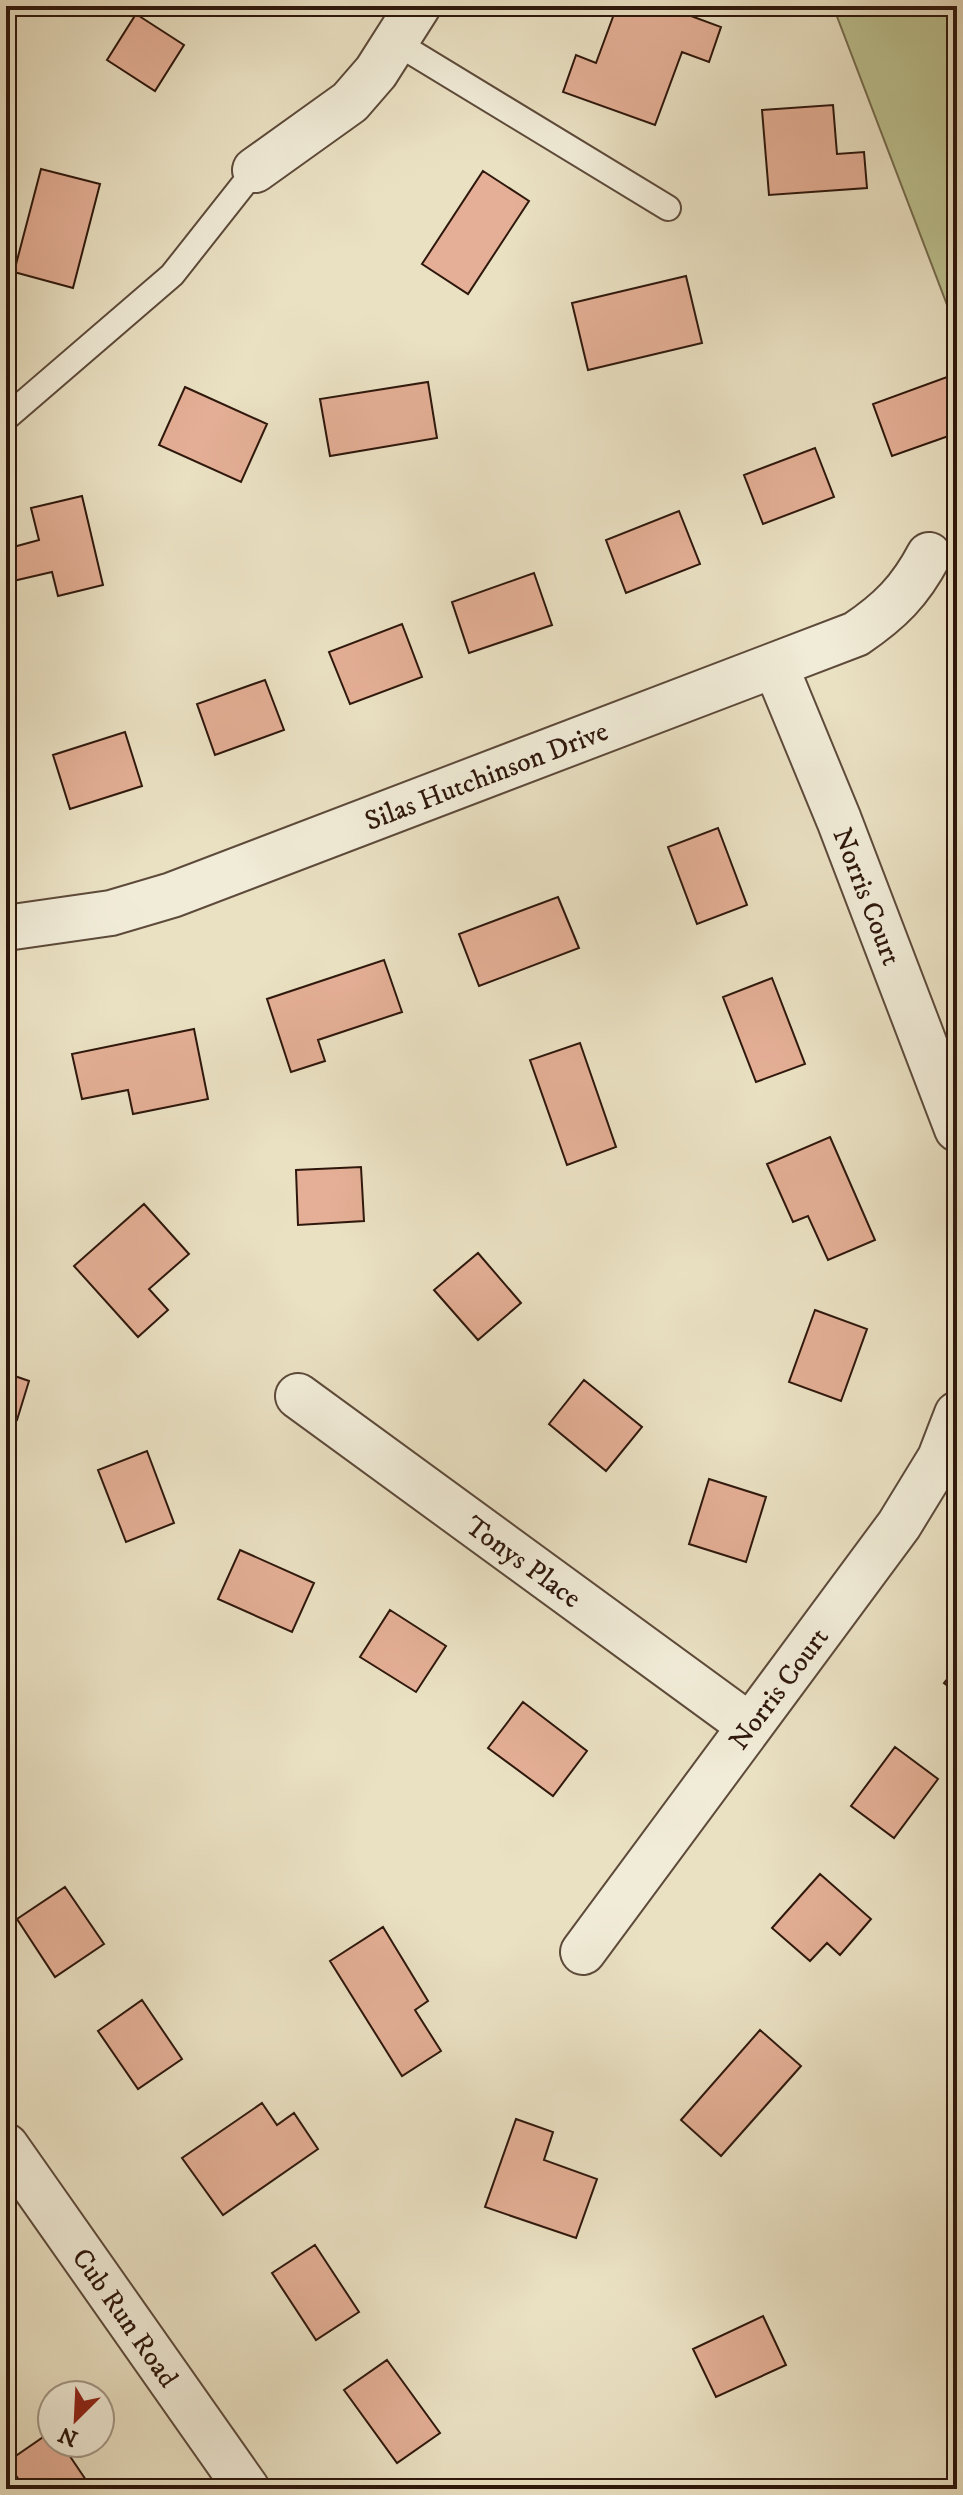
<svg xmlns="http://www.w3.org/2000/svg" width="963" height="2495" font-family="'IM FELL DW Pica',serif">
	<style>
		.green { fill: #bcc190; stroke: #756c4e; stroke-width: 2 }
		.building { fill: #e4af96; stroke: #2e170c; stroke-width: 2 }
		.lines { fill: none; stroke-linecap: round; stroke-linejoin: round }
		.service-casing { stroke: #5d4a3a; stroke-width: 28 }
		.minor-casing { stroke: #5d4a3a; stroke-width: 48 }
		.service { stroke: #f1ecd8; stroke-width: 24 }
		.minor { stroke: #f1ecd8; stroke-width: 44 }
		.labels { text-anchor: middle; stroke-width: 7; stroke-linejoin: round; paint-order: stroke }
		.street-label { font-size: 28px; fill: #2e170c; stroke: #f1ecd8 }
	</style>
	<rect width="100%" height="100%" fill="#eae1c3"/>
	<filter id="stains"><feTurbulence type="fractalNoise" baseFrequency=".0025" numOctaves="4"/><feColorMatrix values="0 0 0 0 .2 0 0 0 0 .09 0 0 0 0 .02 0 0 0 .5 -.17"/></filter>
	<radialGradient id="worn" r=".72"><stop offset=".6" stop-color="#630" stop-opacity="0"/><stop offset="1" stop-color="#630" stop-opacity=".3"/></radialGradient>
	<path class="green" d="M833,6H957V331Z"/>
	<path class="building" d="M617,6H664L721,27L709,62L682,52L655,125L563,92L576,55L596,63Z
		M136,14L184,45L155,91L107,60Z
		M833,105L837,154L864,152L867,188L769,195L762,110Z
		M41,169L100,184L73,288L14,272Z
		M483,171L529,201L468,294L422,264Z
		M686,276L702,343L588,370L572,303Z
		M947,377L957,403V433L892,456L873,404Z
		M428,382L437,438L330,456L320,399Z
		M185,387L267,424L241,482L159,445Z
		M815,448L834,497L763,524L744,475Z
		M82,496L103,585L58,596L52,572L13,581L6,549L39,540L31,508Z
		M679,511L700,564L626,593L606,540Z
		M534,573L552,625L469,653L452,602Z
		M402,624L422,677L350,704L329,652Z
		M265,680L284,730L215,755L197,704Z
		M125,732L142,786L70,809L53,755Z
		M718,828L747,905L697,924L668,847Z
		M558,897L579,948L479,986L459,934Z
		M384,960L402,1012L318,1040L325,1061L291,1072L267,999Z
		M772,978L805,1064L756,1082L723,997Z
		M194,1029L208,1099L133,1114L128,1090L82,1099L72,1054Z
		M580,1043L616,1147L567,1165L530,1060Z
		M830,1137L875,1240L828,1260L808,1216L793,1222L767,1164Z
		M361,1167L364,1221L298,1225L296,1170Z
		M144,1204L189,1254L149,1289L168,1310L138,1337L74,1266Z
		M478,1253L521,1303L478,1340L434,1290Z
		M815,1310L867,1329L841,1401L789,1382Z
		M6,1373L29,1381L17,1420L6,1416Z
		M584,1380L642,1427L606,1471L549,1424Z
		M147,1451L174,1523L126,1542L98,1470Z
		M709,1479L766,1497L746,1562L689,1544Z
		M240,1550L314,1583L292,1632L218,1599Z
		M390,1610L446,1646L416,1692L360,1657Z
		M957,1667V1693L944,1683Z
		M523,1702L587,1751L553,1796L488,1748Z
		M895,1747L938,1779L894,1838L851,1806Z
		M820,1874L871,1919L840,1955L827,1943L810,1961L772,1928Z
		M65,1887L104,1944L55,1977L17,1919Z
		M383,1927L428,2001L415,2010L441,2051L402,2076L330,1961Z
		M142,2000L182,2059L138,2089L98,2031Z
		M760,2030L801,2066L721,2156L681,2120Z
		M262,2103L277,2125L294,2113L318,2149L223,2215L182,2158Z
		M516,2119L553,2132L544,2160L597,2179L576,2238L485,2207Z
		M315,2245L359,2312L316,2340L272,2273Z
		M763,2316L786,2365L716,2397L693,2349Z
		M387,2360L440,2433L397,2463L344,2390Z
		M52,2431V2443H61L92,2489H25L7,2462Z"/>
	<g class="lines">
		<g class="service-casing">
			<path id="service" d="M395,42L668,208
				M6,418L172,275L255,170"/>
		</g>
		<g class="minor-casing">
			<path id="minor" d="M255,170L350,102L376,72L418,6
				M775,665L839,820L957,1129
				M6,928L111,913L172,895L856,634C890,611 910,591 929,555
				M298,1396L750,1726
				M583,1952L899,1525L940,1458L957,1414
				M6,2146L247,2489"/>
		</g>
		<use href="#service" class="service"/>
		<use href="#minor" class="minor"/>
	</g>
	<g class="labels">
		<g class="street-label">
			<text transform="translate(486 775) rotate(-21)" y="10">Silas Hutchinson Drive</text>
			<text transform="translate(868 896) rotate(69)" y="10">Norris Court</text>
			<text transform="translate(524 1561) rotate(36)" y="10">Tonys Place</text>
			<text transform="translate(778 1688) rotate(-53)" y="10">Norris Court</text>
			<text transform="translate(126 2317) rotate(55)" y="10">Cub Run Road</text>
		</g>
	</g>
	<rect width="963" height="2495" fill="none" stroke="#eae1c3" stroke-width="32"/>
	<rect x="8" y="8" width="947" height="2479" fill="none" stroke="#2e170c" stroke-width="4"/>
	<rect x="16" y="16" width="931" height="2463" fill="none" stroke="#2e170c" stroke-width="2"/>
	<g transform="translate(76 2419) rotate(204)"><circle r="38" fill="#f1ecd8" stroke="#a39786" stroke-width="2"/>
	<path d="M0-6L14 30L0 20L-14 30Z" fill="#8f2418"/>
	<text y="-12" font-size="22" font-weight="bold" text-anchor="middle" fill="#2e170c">N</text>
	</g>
	<rect width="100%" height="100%" filter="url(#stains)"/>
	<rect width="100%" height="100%" fill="url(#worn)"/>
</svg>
